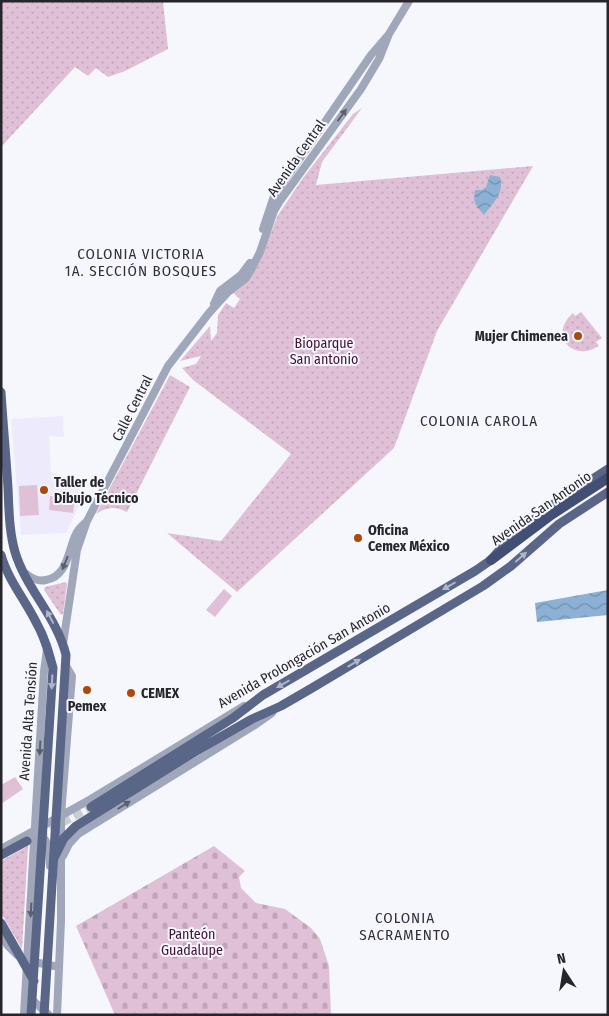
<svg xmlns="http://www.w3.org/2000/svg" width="609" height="1016" font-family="'Fira Sans Condensed',sans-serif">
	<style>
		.built { fill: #edebfb }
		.grass { fill: #e0c0d6 }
		.cemetery { fill: url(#cemetery-stones) }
		.park { fill: url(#park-dots) }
		.water { fill: url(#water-waves) }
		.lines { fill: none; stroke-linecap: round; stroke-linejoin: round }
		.major-tunnel { stroke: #ccccd3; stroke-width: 9; stroke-dasharray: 9 4.5; stroke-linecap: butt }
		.minor { stroke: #a0a7ba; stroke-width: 8 }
		.major { stroke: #5a6687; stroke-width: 9 }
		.highway { stroke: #424e74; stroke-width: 10 }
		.oneway { fill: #5d606c }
		.oneway2 { fill: #b0b5c8 }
		.poi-dot { fill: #ac4a0a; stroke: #f6f6fd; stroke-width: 2 }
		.labels { text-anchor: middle; stroke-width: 4; stroke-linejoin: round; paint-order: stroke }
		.street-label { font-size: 14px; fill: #26252c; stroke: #f6f6fd }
		.poi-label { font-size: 14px; font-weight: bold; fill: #26252c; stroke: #f6f6fd; text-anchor: start }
		.park-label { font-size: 14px; fill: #441139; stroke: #f6f6fd }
		.neighbourhood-label { font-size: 15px; letter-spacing: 1px; fill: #312f3d; stroke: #f6f6fd }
	</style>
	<defs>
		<pattern id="cemetery-stones" width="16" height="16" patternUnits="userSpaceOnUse" patternTransform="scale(1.25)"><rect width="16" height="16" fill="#e0c0d6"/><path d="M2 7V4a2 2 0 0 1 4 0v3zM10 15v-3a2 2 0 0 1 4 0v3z" fill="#c0a5b8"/></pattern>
		<pattern id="park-dots" width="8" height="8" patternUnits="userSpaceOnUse" patternTransform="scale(1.25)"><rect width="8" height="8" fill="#e0c0d6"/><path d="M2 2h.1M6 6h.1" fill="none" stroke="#c0a5b8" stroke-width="1.8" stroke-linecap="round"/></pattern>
		<pattern id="water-waves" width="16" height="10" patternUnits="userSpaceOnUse" patternTransform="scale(1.25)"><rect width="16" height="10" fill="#8cb1d4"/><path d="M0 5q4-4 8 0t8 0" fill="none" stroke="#7290ac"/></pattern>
	</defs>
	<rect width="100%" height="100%" fill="#f6f6fd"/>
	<path class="built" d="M63,416L64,437L49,436L51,472L79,481L82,500L66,533L21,535L11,419Z"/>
	<path class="grass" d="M37,485L39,515L20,516L19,486Z
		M50,496L75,499L73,513L49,510Z
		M224,589L232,596L215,617L206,610Z
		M15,777L23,789L1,804V785Z"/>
	<path class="cemetery" d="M214,846L245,871L239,877L241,888L256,903L285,909L311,928L320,939L329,966L331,1015H115L76,926Z"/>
	<path class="park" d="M1,1H163L168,49L125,71L108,77L96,68L88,76L75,67L1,147Z
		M362,108L322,162L316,185L533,166L437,331L394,448L237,592L167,533L221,541L291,454L193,380L182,368L196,364L201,356L180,361L210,326L211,341L217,333L218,315L226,303L234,308L240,299L232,292L249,280L257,267L278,215L303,178L353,114Z
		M581,312L602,338L596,342L599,346C572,363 548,335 573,313L575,316Z
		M170,375L190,387L127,512C116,506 107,507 96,514Z
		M66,582L67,584L63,614L61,615L44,590L45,587Z
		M28,846L22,949L1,913V861Z"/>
	<path class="water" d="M490,175L500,177C505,193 493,203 484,215C475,204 473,204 475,190H482L486,187Z
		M608,590V615L537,622L535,603Z"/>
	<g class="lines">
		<path class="major-tunnel" d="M38,835L91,807"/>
		<path class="minor" d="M263,229L274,196L371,55L389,34L409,1
			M214,304L220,291L241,275L250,263
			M25,573C31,578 38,582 46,580C68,576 68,550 76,534C78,529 82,526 86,522
			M63,644L77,550L87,521L168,366L209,313L228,292L246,278L251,270L260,252L274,211L280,201L361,89L379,59L389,34
			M39,833C50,842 49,852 50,866
			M1,849L91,799L244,706
			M63,856L69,844L78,834L255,725L272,713
			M1,935L8,946L17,955
			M29,961L59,967
			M30,998L49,1015
			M24,1015L44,671L47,649
			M57,1015L61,921V815L72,676L65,664"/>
		<path class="major" d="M1,392C3,424 6,456 8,488C9,509 9,531 15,552C26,589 57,617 66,655L44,1015
			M1,555C8,580 26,601 37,624C45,638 49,653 53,668L31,1015
			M91,807L233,718L263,695L475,571L491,560L509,539L555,503L608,469
			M1,855L27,841
			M54,858L64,838L76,826L198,750L252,719L281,706L312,688L483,586L511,566L559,524L608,492
			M1,923L34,981"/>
		<path class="highway" d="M491,560L551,515L608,478"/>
	</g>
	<defs><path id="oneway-solid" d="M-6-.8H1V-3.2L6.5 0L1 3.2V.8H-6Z" transform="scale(1.25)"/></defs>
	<g class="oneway">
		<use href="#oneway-solid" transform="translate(342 115) rotate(-54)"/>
		<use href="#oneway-solid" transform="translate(65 563) rotate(112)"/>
		<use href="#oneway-solid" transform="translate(40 748) rotate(93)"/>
		<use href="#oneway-solid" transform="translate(124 805) rotate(-32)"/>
		<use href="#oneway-solid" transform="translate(31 910) rotate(93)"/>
	</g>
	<g class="oneway2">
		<use href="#oneway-solid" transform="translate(521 557) rotate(-41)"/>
		<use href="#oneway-solid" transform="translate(449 586) rotate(150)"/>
		<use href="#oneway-solid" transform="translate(50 617) rotate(-118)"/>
		<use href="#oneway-solid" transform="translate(354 663) rotate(-31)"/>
		<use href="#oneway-solid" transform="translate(52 682) rotate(93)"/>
		<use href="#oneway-solid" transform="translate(283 684) rotate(150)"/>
	</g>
	<g class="poi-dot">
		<circle cx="578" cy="336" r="5"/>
		<circle cx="44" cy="490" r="5"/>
		<circle cx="358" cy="538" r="5"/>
		<circle cx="87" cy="690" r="5"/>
		<circle cx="131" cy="693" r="5"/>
	</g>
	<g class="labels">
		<g class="street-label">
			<text transform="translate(296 158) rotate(-55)" y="5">Avenida Central</text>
			<text transform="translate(132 408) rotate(-63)" y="5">Calle Central</text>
			<text transform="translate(541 508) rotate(-35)" y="5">Avenida San Antonio</text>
			<text transform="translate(304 655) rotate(-30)" y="5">Avenida Prolongación San Antonio</text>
			<text transform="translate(28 721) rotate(-86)" y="5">Avenida Alta Tensión</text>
		</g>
		<g class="poi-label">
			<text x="568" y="341" text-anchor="end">Mujer Chimenea</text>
			<text x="54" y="487">Taller de<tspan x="54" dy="16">Dibujo Técnico</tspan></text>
			<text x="368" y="535">Oficina<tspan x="368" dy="16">Cemex México</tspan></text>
			<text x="141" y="698">CEMEX</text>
			<text x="87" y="711" text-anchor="middle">Pemex</text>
		</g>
		<g class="park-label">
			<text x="324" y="348">Bioparque<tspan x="324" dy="16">San antonio</tspan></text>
			<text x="192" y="939">Panteón<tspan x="192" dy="16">Guadalupe</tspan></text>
		</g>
		<g class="neighbourhood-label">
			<text x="141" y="259">COLONIA VICTORIA<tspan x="141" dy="17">1A. SECCIÓN BOSQUES</tspan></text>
			<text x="479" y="426">COLONIA CAROLA</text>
			<text x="405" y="923">COLONIA<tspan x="405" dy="17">SACRAMENTO</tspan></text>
		</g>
	</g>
	<rect width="609" height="1016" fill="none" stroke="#26252c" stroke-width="5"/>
	<g transform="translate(564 971) rotate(348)" stroke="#f6f6fd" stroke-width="4" paint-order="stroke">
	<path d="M0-4L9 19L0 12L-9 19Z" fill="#26252c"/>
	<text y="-8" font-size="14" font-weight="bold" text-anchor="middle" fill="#26252c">N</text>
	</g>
</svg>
